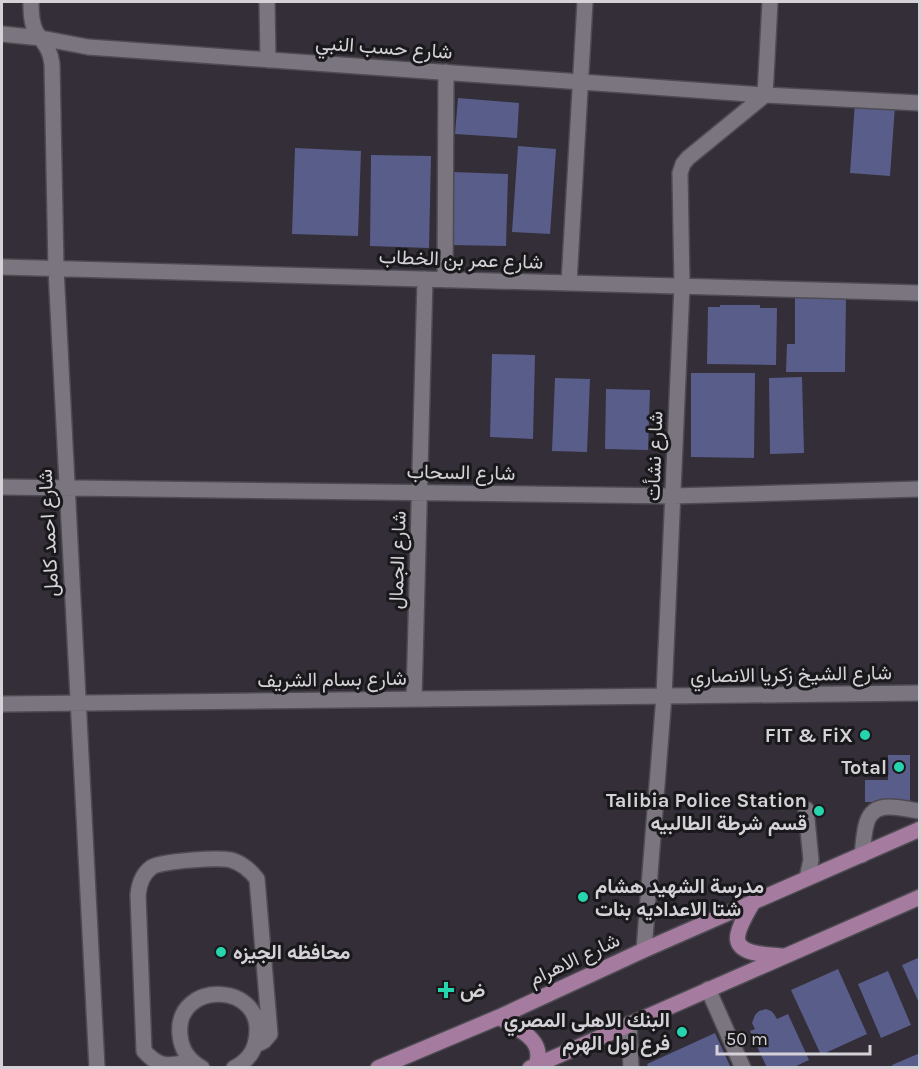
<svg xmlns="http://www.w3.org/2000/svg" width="921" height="1069" font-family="Karla,Vazirmatn,sans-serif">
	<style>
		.building { fill: #595d8a }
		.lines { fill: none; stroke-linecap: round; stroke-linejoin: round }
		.minor-casing { stroke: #4e4b52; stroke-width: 18 }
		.major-casing { stroke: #4e4b52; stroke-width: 18 }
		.minor { stroke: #7a757f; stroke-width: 15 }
		.major { stroke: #a57c9f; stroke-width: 15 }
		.poi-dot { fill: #26d5ae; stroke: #19181b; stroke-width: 2 }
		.labels { text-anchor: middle; stroke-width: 6; stroke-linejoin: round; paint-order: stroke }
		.street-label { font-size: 20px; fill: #d5d2d7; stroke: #19181b }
		.poi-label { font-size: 20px; font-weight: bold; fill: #d5d2d7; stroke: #19181b; text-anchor: end }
	</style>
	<rect width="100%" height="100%" fill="#332e37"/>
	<path class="building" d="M458,98L519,103L517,138L455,134Z
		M855,102L895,106L890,176L850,173Z
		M518,146L556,149L550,234L512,232Z
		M295,148L361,151L358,236L292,234Z
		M371,155L431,156L429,248L370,246Z
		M453,172L508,174L506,246L450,245Z
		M795,295L846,296L845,372H786L787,344H795Z
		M720,305H760V308H777L776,365L707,364L708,307H720Z
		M492,354L535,355L533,439L490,437Z
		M691,373H755L754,458L691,457Z
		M802,377L804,453L770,454L769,378Z
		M555,378L590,379L587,452L552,451Z
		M606,389L650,390L648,450L605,449Z
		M888,755H910V802H865V780H888Z
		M920,957V1005L902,965Z
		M838,969L867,1034L821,1055L791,990Z
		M888,971L911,1025L881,1038L858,984Z
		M766,1009L771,1011L774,1014L777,1019L788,1014L809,1060L792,1068H767L750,1031L755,1029L752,1023L755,1015L759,1011Z
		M715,1033L731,1068H649L647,1064Z
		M920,1053V1068H893L892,1065Z"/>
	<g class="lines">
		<g class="minor-casing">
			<path id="minor" d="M31,2C31,11 31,23 36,32C44,44 50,48 52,64L56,269L97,1068
				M267,2L268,60
				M2,34L41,38L88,47L765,95L920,103
				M2,267L920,293
				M445,280L446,72
				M569,283L585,2
				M2,487L673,496L920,489
				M414,699L425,279
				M2,704L920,693
				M806,809L811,860L807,878
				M862,855C865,834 862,806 890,807C900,807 910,810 920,811
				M644,950L664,696L682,286L680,173L683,164L688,158L765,95L770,2
				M708,989L743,1068
				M629,1024L631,1068
				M192,1061C169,1066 160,1069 144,1051L138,895C139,884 142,874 152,867C163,861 218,857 231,860C242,863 250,870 257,879L270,1034L264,1041L256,1045
				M202,1068C189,1061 181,1049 180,1035C174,979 268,981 256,1040C254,1053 246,1062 234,1068"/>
		</g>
		<g class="major-casing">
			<path id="major" d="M752,904C747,913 740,924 738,934C733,956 769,954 782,956
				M499,1017C517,1029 546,1039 536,1065
				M378,1068L499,1017L644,950L920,829
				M530,1068L920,897"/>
		</g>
		<use href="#minor" class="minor"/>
		<use href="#major" class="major"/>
	</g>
	<g class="poi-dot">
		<circle cx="865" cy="735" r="6"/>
		<circle cx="899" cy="767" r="6"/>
		<circle cx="819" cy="811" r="6"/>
		<circle cx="583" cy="897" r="6"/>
		<circle cx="221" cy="952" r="6"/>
		<path d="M443 981h6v6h6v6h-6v6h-6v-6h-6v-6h6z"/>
		<circle cx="682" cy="1032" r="6"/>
	</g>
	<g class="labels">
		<g class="street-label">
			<text transform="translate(384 47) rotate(4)" y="7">شارع حسب النبي</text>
			<text transform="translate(461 259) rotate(2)" y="7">شارع عمر بن الخطاب</text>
			<text transform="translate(654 456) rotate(-88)" y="7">شارع نشأت</text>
			<text transform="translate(461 472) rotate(1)" y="7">شارع السحاب</text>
			<text transform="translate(48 533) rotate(-93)" y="7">شارع احمد كامل</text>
			<text transform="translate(397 560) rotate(-88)" y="7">شارع الجمال</text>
			<text transform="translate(791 674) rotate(-1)" y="7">شارع الشيخ زكريا الانصاري</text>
			<text transform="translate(332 679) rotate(-1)" y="7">شارع بسام الشريف</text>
			<text transform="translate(574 959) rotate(-25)" y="7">شارع الاهرام</text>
		</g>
		<g class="poi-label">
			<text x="853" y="742">FIT &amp; FiX</text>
			<text x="887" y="774">Total</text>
			<text x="807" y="807">Talibia Police Station<tspan x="807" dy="23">قسم شرطة الطالبيه</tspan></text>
			<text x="595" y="893" text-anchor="start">مدرسة الشهيد هشام<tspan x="595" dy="23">شتا الاعداديه بنات</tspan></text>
			<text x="233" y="959" text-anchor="start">محافظه الجيزه</text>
			<text x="460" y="997" text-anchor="start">ض</text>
			<text x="670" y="1027">البنك الاهلى المصري<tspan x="670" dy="23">فرع اول الهرم</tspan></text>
		</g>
	</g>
	<rect width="921" height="1069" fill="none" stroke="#d5d2d7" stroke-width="6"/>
	<path d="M717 1045v9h153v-9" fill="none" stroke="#d5d2d7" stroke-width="3"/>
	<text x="726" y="1045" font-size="18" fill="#d5d2d7" stroke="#19181b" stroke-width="4.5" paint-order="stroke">50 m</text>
</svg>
